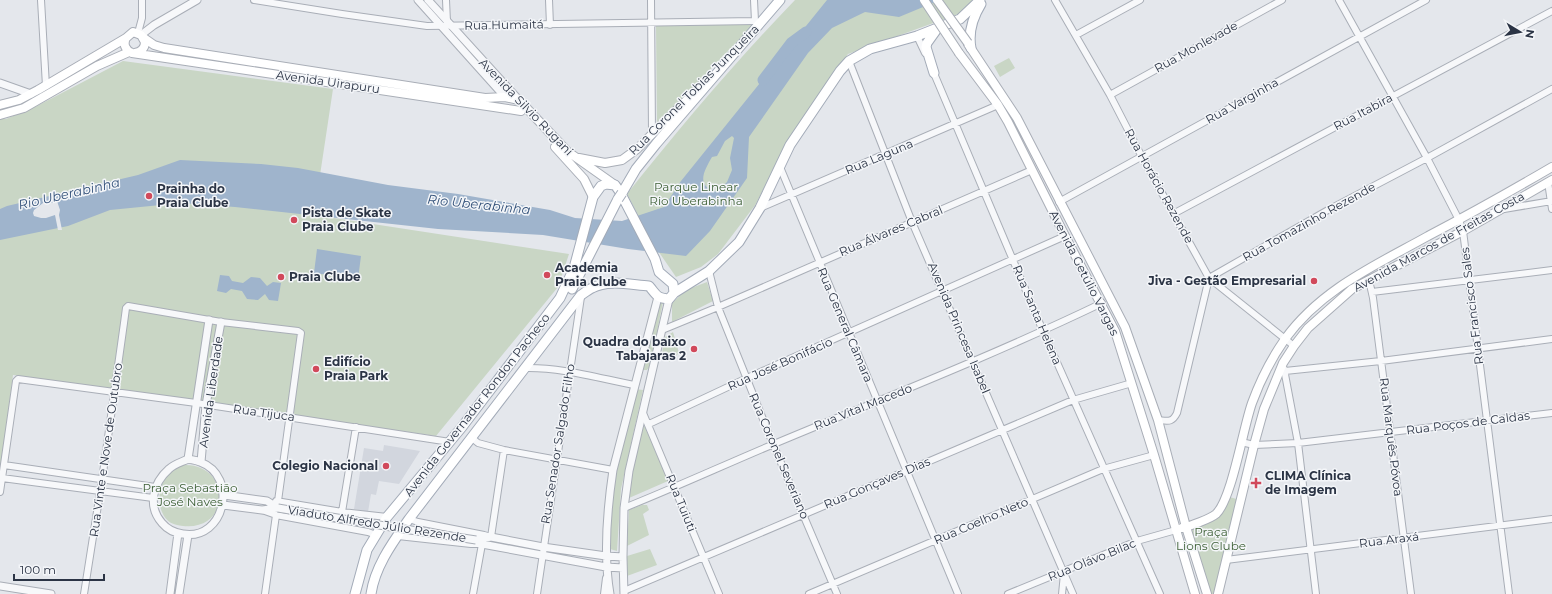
<svg xmlns="http://www.w3.org/2000/svg" width="1552" height="594" font-family="Montserrat,sans-serif">
	<style>
		.built { fill: #d2d6de }
		.green { fill: #c9d6c5 }
		.water { fill: #9fb4cc; fill-rule: evenodd }
		.pier { fill: #e4e7ec }
		.lines { fill: none; stroke-linecap: round; stroke-linejoin: round }
		.river { stroke: #9fb4cc; stroke-width: 11 }
		.minor-casing { stroke: #a9aeb7; stroke-width: 8 }
		.tertiary-casing { stroke: #a9aeb7; stroke-width: 9 }
		.secondary-casing { stroke: #a9aeb7; stroke-width: 10 }
		.primary-casing { stroke: #a3abb8; stroke-width: 11 }
		.minor { stroke: #f7f8fa; stroke-width: 6 }
		.tertiary { stroke: #f7f8fa; stroke-width: 7 }
		.secondary { stroke: #fff; stroke-width: 8 }
		.primary { stroke: #fff; stroke-width: 9 }
		.tertiary-bridge-casing { stroke: #a9aeb7; stroke-width: 9; stroke-linecap: butt }
		.secondary-bridge-casing { stroke: #a9aeb7; stroke-width: 10; stroke-linecap: butt }
		.primary-bridge-casing { stroke: #a3abb8; stroke-width: 11; stroke-linecap: butt }
		.tertiary-bridge { stroke: #f7f8fa; stroke-width: 7 }
		.secondary-bridge { stroke: #fff; stroke-width: 8 }
		.primary-bridge { stroke: #fff; stroke-width: 9 }
		.poi-dot { fill: #d1495b; stroke: #f4f6f9; stroke-width: 1.5 }
		.labels { text-anchor: middle; stroke-width: 3; stroke-linejoin: round; paint-order: stroke }
		.street-label { font-size: 12px; fill: #2b3445; stroke: #f4f6f9 }
		.park-label { font-size: 12px; fill: #3f6138; stroke: #f4f6f9 }
		.poi-label { font-size: 12px; font-weight: bold; fill: #2b3445; stroke: #f4f6f9; text-anchor: start }
		.water-label { font-size: 13px; font-style: italic; fill: #34527a; stroke: #f4f6f9 }
	</style>
	<rect width="100%" height="100%" fill="#e4e7ec"/>
	<path class="built" d="M384,445L420,451L399,484L379,481L376,495L371,494L368,512L354,509L364,448L383,451Z"/>
	<path class="green" d="M795,0H973L961,13L848,54L786,143L756,204L718,254L701,267L676,277L654,245L627,194C681,126 735,62 795,0Z
		M754,24L657,125L656,26Z
		M1009,58L1015,68L1000,77L994,66Z
		M123,61L333,89L314,215L569,254L558,287L436,436L13,375L0,477V119H6L37,106Z
		M707,282L713,301L672,322V303L686,290Z
		M659,300L663,302L650,366L647,370H641Z
		M673,332L679,353L669,362L667,356L661,358L665,337Z
		M635,389L643,390L621,489L617,551L610,549V516L615,477Z
		M644,425L668,481L629,498L628,497L633,464Z
		M186,465C232,466 231,531 183,526C173,525 166,522 162,512C155,498 162,474 177,467C180,466 183,465 186,465Z
		M1226,496L1240,500L1218,594H1207L1186,527L1215,515Z
		M642,505H647L649,510L643,514L649,535L627,546L629,510Z
		M650,549L657,565L627,576V556Z"/>
	<path class="water" d="M827,0H940L899,17L865,12L832,28L808,53L749,137L747,178L710,231L686,256L628,249L543,235L438,229L235,207L181,203L110,210L68,226L0,240V209L7,206L138,175L180,160L261,164L298,168L388,185L458,194L550,210L575,218L622,221L664,207L681,181ZM732,136L734,138L730,158L732,170L727,182L717,192C695,186 704,171 712,157L717,156L725,141Z
		M317,249L361,256L358,279L314,273Z
		M220,275L229,276L232,281L243,283L251,277L260,278L267,286L273,282L281,283L278,301L269,300L265,294L258,300L247,299L242,291L231,289L226,293L217,291Z"/>
	<path class="pier" d="M54,192L60,210L59,215L62,230H58L55,215L46,218H41L34,216L33,213L34,210L43,203L49,202L53,203L51,193Z"/>
	<g class="lines">
		<path class="river" d="M763,80L791,43L806,32"/>
		<g class="minor-casing">
			<path id="minor" d="M41,0L46,86
				M254,0L342,14L427,26L755,21
				M446,0L447,22
				M549,0L550,25
				M651,0L652,134
				M754,0L755,21
				M1055,0L1110,95L1142,157L1209,278L1294,346
				M1339,0L1427,158L1459,220L1463,231L1509,594
				M138,33L142,18V0
				M1076,35L1140,0
				M917,36L925,53
				M849,61L912,222L1073,594
				M933,71L1043,331L1160,594
				M1110,95L1282,0
				M780,167L958,594
				M1548,182L1552,209
				M1059,202L1426,0
				M760,208L998,105
				M1504,209L1552,201
				M1173,214L1552,11
				M709,271L718,307L773,444L837,594
				M1369,280L1373,298L1411,594
				M1372,292L1552,270
				M662,330L718,307L1032,170
				M524,368C561,367 598,378 634,385
				M1284,369L1298,443L1316,594
				M1285,371L1381,361L1552,339
				M643,413L719,594
				M1158,420C1168,421 1172,423 1177,413L1209,278L1328,210L1427,158L1552,89
				M649,424L747,378L1065,236
				M472,438L478,443L504,450L613,470
				M1241,442L1254,445L1298,443L1552,413
				M4,465L155,487
				M2,478L153,498
				M0,492L16,381L18,379L196,403L450,442
				M276,501L342,512L387,517
				M624,508C674,488 724,465 774,444C884,398 994,355 1102,303
				M262,510L276,515L368,532L376,535
				M342,512L356,427
				M409,519L418,522L484,535L491,537L504,450
				M398,536L471,544H482L473,594
				M1226,560L1552,519
				M624,591L1073,400L1132,383
				M84,594L102,480L124,323L126,308L128,306L221,322L298,331L301,333L278,501
				M265,594L276,515
				M537,594L581,297
				M604,594L606,578
				M809,594L1103,469L1154,455
				M1008,594L1137,541L1176,530
				M1062,594L1064,574"/>
		</g>
		<g class="tertiary-casing">
			<path id="tertiary" d="M418,0L505,97
				M428,0L519,100
				M141,35L154,25L197,0
				M0,83L31,94
				M188,459C192,460 196,460 200,462C239,476 225,541 183,534C175,533 167,529 162,523C147,506 153,483 169,469C174,464 182,462 188,459Z
				M188,459L209,320
				M201,462L206,405L221,322
				M224,495L267,501L278,508
				M223,505L262,510L278,508
				M476,540L482,544L606,567L623,568
				M476,540L491,537L543,547L606,556L623,557
				M0,586L51,594
				M170,594L178,533
				M179,594L188,535
				M610,594C603,553 607,510 613,470L658,297
				M624,594L623,557L624,508L629,471L669,299"/>
		</g>
		<g class="secondary-casing">
			<path id="secondary" d="M144,38L154,45L164,48L485,98L505,97L519,100L567,151L615,185
				M968,44L1017,118L1125,327L1158,420L1186,527L1207,594
				M135,53C141,52 145,48 145,42L141,35L133,32L126,38C123,44 125,50 132,53L521,111
				M959,53L998,105L1008,122L1065,236L1115,331L1154,455L1195,594
				M0,105L19,100L38,90L126,38
				M0,115L24,108L97,66L129,52
				M555,147L584,179L593,197
				M579,158L605,163L622,160L637,149L705,82
				M1182,528C1190,526 1210,519 1216,514C1232,499 1243,428 1252,403C1260,381 1271,359 1285,339C1321,289 1376,265 1428,236C1470,214 1511,191 1552,167
				M1218,594L1254,445L1264,409L1283,363L1294,346L1308,328L1352,289L1463,231L1552,180"/>
		</g>
		<g class="primary-casing">
			<path id="primary" d="M971,48C968,32 973,17 981,4
				M934,73L926,47L927,43L937,29
				M622,193L636,169L656,144L780,0
				M649,286C657,295 656,298 669,299L674,293L673,284L659,272
				M572,289L618,199
				M674,293L709,271L739,242L760,208L790,145L840,71L849,61L870,49L917,36L960,19L980,0
				M355,594L367,550L387,517L462,427L560,298L574,268L593,197L601,186L606,184L615,185L620,192L655,259L659,272
				M371,594C375,566 393,542 409,519L581,295C584,293 588,290 592,288C608,279 632,285 649,286"/>
		</g>
		<use href="#minor" class="minor"/>
		<use href="#tertiary" class="tertiary"/>
		<use href="#secondary" class="secondary"/>
		<use href="#primary" class="primary"/>
		<g class="tertiary-bridge-casing">
			<path id="tertiary-bridge" d="M278,508L391,527L476,540"/>
		</g>
		<g class="secondary-bridge-casing">
			<path id="secondary-bridge" d="M924,0L959,53
				M937,0L968,43"/>
		</g>
		<g class="primary-bridge-casing">
			<path id="primary-bridge" d="M618,199L622,193"/>
		</g>
		<use href="#tertiary-bridge" class="tertiary-bridge"/>
		<use href="#secondary-bridge" class="secondary-bridge"/>
		<use href="#primary-bridge" class="primary-bridge"/>
	</g>
	<g class="poi-dot">
		<circle cx="149" cy="196" r="4"/>
		<circle cx="294" cy="220" r="4"/>
		<circle cx="547" cy="275" r="4"/>
		<circle cx="281" cy="277" r="4"/>
		<circle cx="1314" cy="281" r="4"/>
		<circle cx="694" cy="349" r="4"/>
		<circle cx="316" cy="369" r="4"/>
		<circle cx="386" cy="466" r="4"/>
		<path d="M1254 477h4v4h4v4h-4v4h-4v-4h-4v-4h4z"/>
	</g>
	<g class="labels">
		<g class="street-label">
			<text transform="translate(504 25) rotate(-1)" y="4">Rua Humaitá</text>
			<text transform="translate(1196 47) rotate(-29)" y="4">Rua Monlevade</text>
			<text transform="translate(328 82) rotate(8)" y="4">Avenida Uirapuru</text>
			<text transform="translate(694 90) rotate(-45)" y="4">Rua Coronel Tobias Junqueira</text>
			<text transform="translate(1242 101) rotate(-29)" y="4">Rua Varginha</text>
			<text transform="translate(526 107) rotate(46)" y="4">Avenida Silvio Rugani</text>
			<text transform="translate(1363 112) rotate(-28)" y="4">Rua Itabira</text>
			<text transform="translate(879 157) rotate(-23)" y="4">Rua Laguna</text>
			<text transform="translate(1159 186) rotate(61)" y="4">Rua Horácio Rezende</text>
			<text transform="translate(1309 222) rotate(-29)" y="4">Rua Tomazinho Rezende</text>
			<text transform="translate(891 231) rotate(-23)" y="4">Rua Álvares Cabral</text>
			<text transform="translate(1439 242) rotate(-29)" y="4">Avenida Marcos de Freitas Costa</text>
			<text transform="translate(1084 273) rotate(63)" y="4">Avenida Getúlio Vargas</text>
			<text transform="translate(1472 306) rotate(-97)" y="4">Rua Francisco Sales</text>
			<text transform="translate(1037 315) rotate(67)" y="4">Rua Santa Helena</text>
			<text transform="translate(845 325) rotate(67)" y="4">Rua General Câmara</text>
			<text transform="translate(959 328) rotate(67)" y="4">Avenida Princesa Isabel</text>
			<text transform="translate(780 364) rotate(-24)" y="4">Rua José Bonifácio</text>
			<text transform="translate(211 392) rotate(-82)" y="4">Avenida Liberdade</text>
			<text transform="translate(477 405) rotate(-52)" y="4">Avenida Governador Rondon Pacheco</text>
			<text transform="translate(863 407) rotate(-22)" y="4">Rua Vital Macedo</text>
			<text transform="translate(264 413) rotate(8)" y="4">Rua Tijuca</text>
			<text transform="translate(1468 423) rotate(-7)" y="4">Rua Poços de Caldas</text>
			<text transform="translate(1391 437) rotate(83)" y="4">Rua Marquês Póvoa</text>
			<text transform="translate(558 444) rotate(-81)" y="4">Rua Senador Salgado Filho</text>
			<text transform="translate(106 450) rotate(-82)" y="4">Rua Vinte e Nove de Outubro</text>
			<text transform="translate(779 456) rotate(67)" y="4">Rua Coronel Severiano</text>
			<text transform="translate(877 483) rotate(-23)" y="4">Rua Gonçaves Dias</text>
			<text transform="translate(681 503) rotate(68)" y="4">Rua Tuiuti</text>
			<text transform="translate(981 521) rotate(-23)" y="4">Rua Coelho Neto</text>
			<text transform="translate(377 524) rotate(9)" y="4">Viaduto Alfredo Júlio Rezende</text>
			<text transform="translate(1389 540) rotate(-7)" y="4">Rua Araxá</text>
			<text transform="translate(1092 560) rotate(-22)" y="4">Rua Olávo Bilac</text>
		</g>
		<g class="park-label">
			<text x="696" y="191">Parque Linear<tspan x="696" dy="14">Rio Uberabinha</tspan></text>
			<text x="190" y="492">Praça Sebastião<tspan x="190" dy="14">José Naves</tspan></text>
			<text x="1211" y="536">Praça<tspan x="1211" dy="14">Lions Clube</tspan></text>
		</g>
		<g class="poi-label">
			<text x="157" y="193">Prainha do<tspan x="157" dy="14">Praia Clube</tspan></text>
			<text x="302" y="217">Pista de Skate<tspan x="302" dy="14">Praia Clube</tspan></text>
			<text x="555" y="272">Academia<tspan x="555" dy="14">Praia Clube</tspan></text>
			<text x="289" y="281">Praia Clube</text>
			<text x="1306" y="285" text-anchor="end">Jiva - Gestão Empresarial</text>
			<text x="686" y="346" text-anchor="end">Quadra do baixo<tspan x="686" dy="14">Tabajaras 2</tspan></text>
			<text x="324" y="366">Edifício<tspan x="324" dy="14">Praia Park</tspan></text>
			<text x="378" y="470" text-anchor="end">Colegio Nacional</text>
			<text x="1265" y="480">CLIMA Clínica<tspan x="1265" dy="14">de Imagem</tspan></text>
		</g>
		<g class="water-label">
			<text transform="translate(69 193) rotate(-13)" y="5">Rio Uberabinha</text>
			<text transform="translate(479 204) rotate(6)" y="5">Rio Uberabinha</text>
		</g>
	</g>
	<g transform="translate(1520 32) rotate(100)" stroke="#f4f6f9" stroke-width="3" paint-order="stroke">
	<path d="M0-3L7 15L0 10L-7 15Z" fill="#2b3445"/>
	<text y="-6" font-size="11" font-weight="bold" text-anchor="middle" fill="#2b3445">N</text>
	</g>
	<path d="M14 574v6h90v-6" fill="none" stroke="#2b3445" stroke-width="2"/>
	<text x="20" y="574" font-size="12" fill="#2b3445" stroke="#f4f6f9" stroke-width="3" paint-order="stroke">100 m</text>
</svg>
